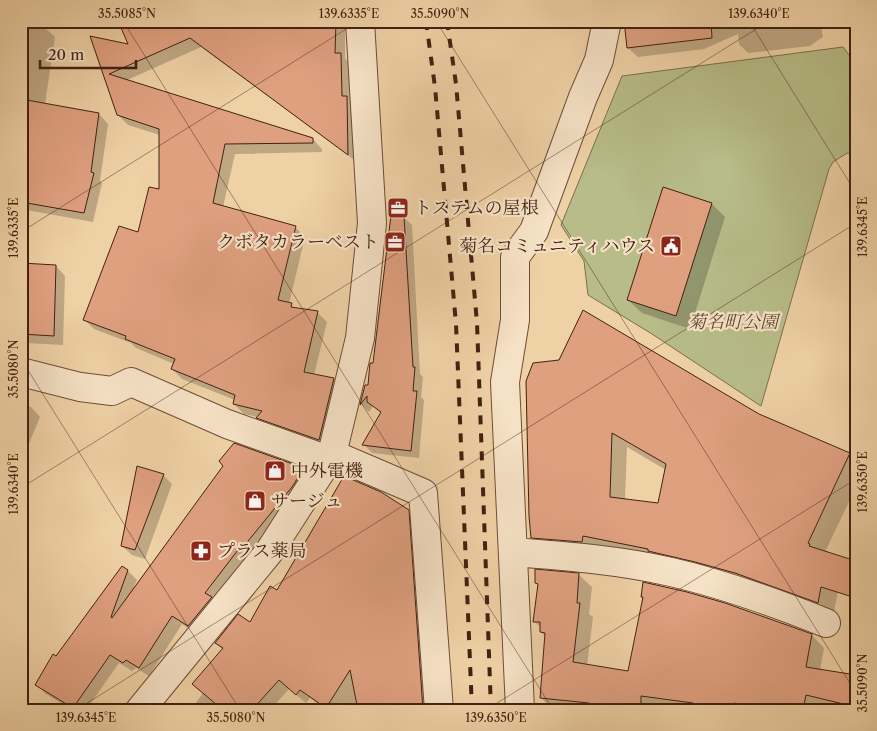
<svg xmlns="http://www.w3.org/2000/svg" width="877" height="731" font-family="'Libre Caslon Text','Noto Serif JP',serif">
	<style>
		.green { fill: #b7bc88; stroke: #7d6e4c }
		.shadow { fill: #0003; fill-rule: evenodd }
		.building { fill: #dfa080; stroke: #432111; fill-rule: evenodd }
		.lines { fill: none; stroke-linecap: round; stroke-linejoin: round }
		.minor-casing { stroke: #6e4d36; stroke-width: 30 }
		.minor { stroke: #f5e1c5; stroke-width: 28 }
		.rail { stroke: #432111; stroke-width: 4; stroke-dasharray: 9 9; stroke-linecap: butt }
		.ticks { fill: none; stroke: #432111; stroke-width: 1; stroke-opacity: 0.45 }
		.labels { text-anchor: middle; stroke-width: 4.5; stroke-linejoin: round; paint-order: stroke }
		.poi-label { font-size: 18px; fill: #432111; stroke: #f5e1c5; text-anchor: start }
		.park-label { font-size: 18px; font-style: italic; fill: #60482f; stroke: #f5e1c5 }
		.neatline { fill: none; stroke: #432111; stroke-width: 2 }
		.ticks-label { font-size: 12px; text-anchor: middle; fill: #432111 }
	</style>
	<rect width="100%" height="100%" fill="#efd1a6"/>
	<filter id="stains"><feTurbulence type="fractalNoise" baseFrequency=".004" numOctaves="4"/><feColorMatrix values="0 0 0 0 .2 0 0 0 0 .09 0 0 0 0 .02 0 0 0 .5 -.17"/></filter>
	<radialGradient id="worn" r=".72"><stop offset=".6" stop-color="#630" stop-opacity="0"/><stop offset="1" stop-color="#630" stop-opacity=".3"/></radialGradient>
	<path class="green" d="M843,47L856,64V155L847,153L833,162L829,169L761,406L652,334L588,295L584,261L561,225L622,76Z"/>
	<path class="shadow" d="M126,21H345V58L350,64L351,101L356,107L357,162L201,47L125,81L313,139L322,149V152L235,154L223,207L295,227L305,237L289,304L295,309L317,312L327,322L314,375L334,379L343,389L329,449L267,427L258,418V417L244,414L234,404L235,400L182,379L172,369L174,364L136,348L131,343L94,329L85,320L139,233L160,190V135L128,125L118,115L92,38L130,46Z
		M556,21H604L560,25Z
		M625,21H820L823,37L810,46L748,53L739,44L738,34L704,49L638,57L628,48Z
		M21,23L45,28L55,37L45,104L99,114L108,124L100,181L102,183L93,222L21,209Z
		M664,188L712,204L725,217L690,329L642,313L628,300Z
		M403,217L412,225L420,374L423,377L421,397L424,400L419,458L372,453L364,445L382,414L373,406L369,412L361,404L366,386L369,387L374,364Z
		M21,265L56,266L65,276L63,345L26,343L21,338Z
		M527,382L758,415L846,452L856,462V487L826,550L843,565L833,617L548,552L532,537ZM627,447L666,470L659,505L625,500Z
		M21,403L31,407L40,417L21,463Z
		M235,445L304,469L313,478L198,635L182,624L149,676L136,668L132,671L119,663L86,710H72L46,694L37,685L56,657L128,571L137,580L133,589L225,466Z
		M163,475L172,484L145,559L132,555L122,546Z
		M408,511L418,521L431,710H326L310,698L306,703L289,689L270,710H191L203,693L223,650L216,643L250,623L277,592Z
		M579,575L592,587L589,614L593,617L587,666L629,673L644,599L642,596L812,635L824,648L820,670L856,676V710H830L819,707L818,710H667L654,708V710H554L541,698L546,637L541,632V628L535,622L539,586L536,583Z"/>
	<path class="building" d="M118,21H336L335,53H341L342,96H347L348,155L190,38L109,74L313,138V143L225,144L213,203L296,226L278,300L292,303L291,307L318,311L304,372L334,378L319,440L256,418L262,411L233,404L235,395L171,369L175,359L125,339L126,336L83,320L119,226L138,232L149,187L159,189V129L117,115L90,36L128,44Z
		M624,21H711L712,38L627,48Z
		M21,99L99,113L91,172L94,173L84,213L21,202V178L24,149H21Z
		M663,187L712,203L676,316L627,300Z
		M391,215L404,216L413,367H415L413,391H417L411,451L362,445L381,412L367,402V396L360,405L365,385H368L370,363H373Z
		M21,263L56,265L54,336L21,334Z
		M583,310L759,414L850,453L808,543L810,544L809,546L856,561V598L821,587L818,603L735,573L695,562L648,551V549L583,536L582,542L531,538L529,516L526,381L533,363L559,360ZM612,433L666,464L658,503L610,497Z
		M234,443L304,468L292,487L240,551L238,550L205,593L212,597L188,626L172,616L139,668L126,660L123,663L110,655L73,708L35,685L53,654L56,656L122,566L128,570L111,617L112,618L223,466L219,461Z
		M137,466L164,474L135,550L121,546Z
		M344,476L381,492L409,510L423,710H358L350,670L326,708L300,690L296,695L279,680L252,710H223L192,684L223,648L215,643L238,614L250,622L270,586L277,590Z
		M535,569L579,573L577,603H580L573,662L628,671L643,597H641L643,582L687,592L725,603L812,634L806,667L856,675V707L806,695L803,710H764L734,703V710H692L693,703L641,696V708L619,704L617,710H589V703L540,698L545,633L540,632V622H533L538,584L535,583Z"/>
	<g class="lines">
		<g class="minor-casing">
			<path id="minor" d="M21,372L80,387L112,391L131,382L227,424L328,460
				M332,454L423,493L439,710
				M513,552C566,556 619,560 671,572C724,584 776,603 826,623
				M140,710L269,552L332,454L360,338L372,223L360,21
				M520,710L505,382L515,320V257L534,231L583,97L599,60L607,21"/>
		</g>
		<use href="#minor" class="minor"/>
		<path class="rail" d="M426,21L435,87L456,324L472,710
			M447,21L456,84L477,323L491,710"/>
	</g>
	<path class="ticks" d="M123,21L553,710M436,21L856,693M749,21L856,193M21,232L359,21M21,359L240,710M21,488L769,21M76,710L856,223M486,710L856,479"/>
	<defs>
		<g id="office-square" transform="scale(1.125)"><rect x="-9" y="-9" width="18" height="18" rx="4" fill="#8f2418" stroke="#f5e1c5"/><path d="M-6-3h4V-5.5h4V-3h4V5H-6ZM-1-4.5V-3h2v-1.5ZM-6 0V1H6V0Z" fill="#fff"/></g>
		<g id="civic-square" transform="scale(1.125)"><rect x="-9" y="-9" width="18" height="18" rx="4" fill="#8f2418" stroke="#f5e1c5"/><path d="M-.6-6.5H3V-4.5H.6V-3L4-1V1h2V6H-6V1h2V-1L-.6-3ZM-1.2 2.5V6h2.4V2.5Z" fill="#fff"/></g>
		<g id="shop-square" transform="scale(1.125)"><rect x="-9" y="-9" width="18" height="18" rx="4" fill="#8f2418" stroke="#f5e1c5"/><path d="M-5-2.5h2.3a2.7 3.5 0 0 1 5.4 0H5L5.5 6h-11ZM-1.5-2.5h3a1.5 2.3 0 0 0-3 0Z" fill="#fff"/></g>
		<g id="pharmacy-square" transform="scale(1.125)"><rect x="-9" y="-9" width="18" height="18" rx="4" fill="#8f2418" stroke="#f5e1c5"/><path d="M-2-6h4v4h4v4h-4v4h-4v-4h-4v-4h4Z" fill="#fff"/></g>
	</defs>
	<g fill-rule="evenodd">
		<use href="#office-square" x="398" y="208"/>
		<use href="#office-square" x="395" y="242"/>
		<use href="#civic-square" x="671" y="246"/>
		<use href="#shop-square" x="275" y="471"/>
		<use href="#shop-square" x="255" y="501"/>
		<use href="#pharmacy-square" x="201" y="551"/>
	</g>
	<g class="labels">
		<g class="poi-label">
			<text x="414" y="214">トステムの屋根</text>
			<text x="379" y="248" text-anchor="end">クボタカラーベスト</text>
			<text x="655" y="252" text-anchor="end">菊名コミュニティハウス</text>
			<text x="291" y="477">中外電機</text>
			<text x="271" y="507">サージュ</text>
			<text x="217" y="557">プラス薬局</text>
		</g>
		<g class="park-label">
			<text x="733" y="328">菊名町公園</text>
		</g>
	</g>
	<rect width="877" height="731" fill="none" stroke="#efd1a6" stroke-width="55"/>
	<path d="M40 60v8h96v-8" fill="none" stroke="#432111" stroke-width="2.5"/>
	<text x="48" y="60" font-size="15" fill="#432111" stroke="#f5e1c5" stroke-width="4" paint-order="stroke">20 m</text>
	<rect x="28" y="28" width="822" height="676" class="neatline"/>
	<g class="ticks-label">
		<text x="127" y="18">35.5085°N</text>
		<text x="349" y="18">139.6335°E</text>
		<text x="440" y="18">35.5090°N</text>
		<text x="759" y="18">139.6340°E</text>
		<text transform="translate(863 227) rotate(-90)" y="4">139.6345°E</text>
		<text transform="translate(14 228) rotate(-90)" y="4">139.6335°E</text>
		<text transform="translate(14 369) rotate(-90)" y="4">35.5080°N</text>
		<text transform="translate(863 482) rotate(-90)" y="4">139.6350°E</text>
		<text transform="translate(14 484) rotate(-90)" y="4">139.6340°E</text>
		<text transform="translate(863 683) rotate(-90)" y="4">35.5090°N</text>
		<text x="86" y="722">139.6345°E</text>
		<text x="236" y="722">35.5080°N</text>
		<text x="496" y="722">139.6350°E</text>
	</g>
	<rect width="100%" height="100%" filter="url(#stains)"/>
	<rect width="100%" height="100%" fill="url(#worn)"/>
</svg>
